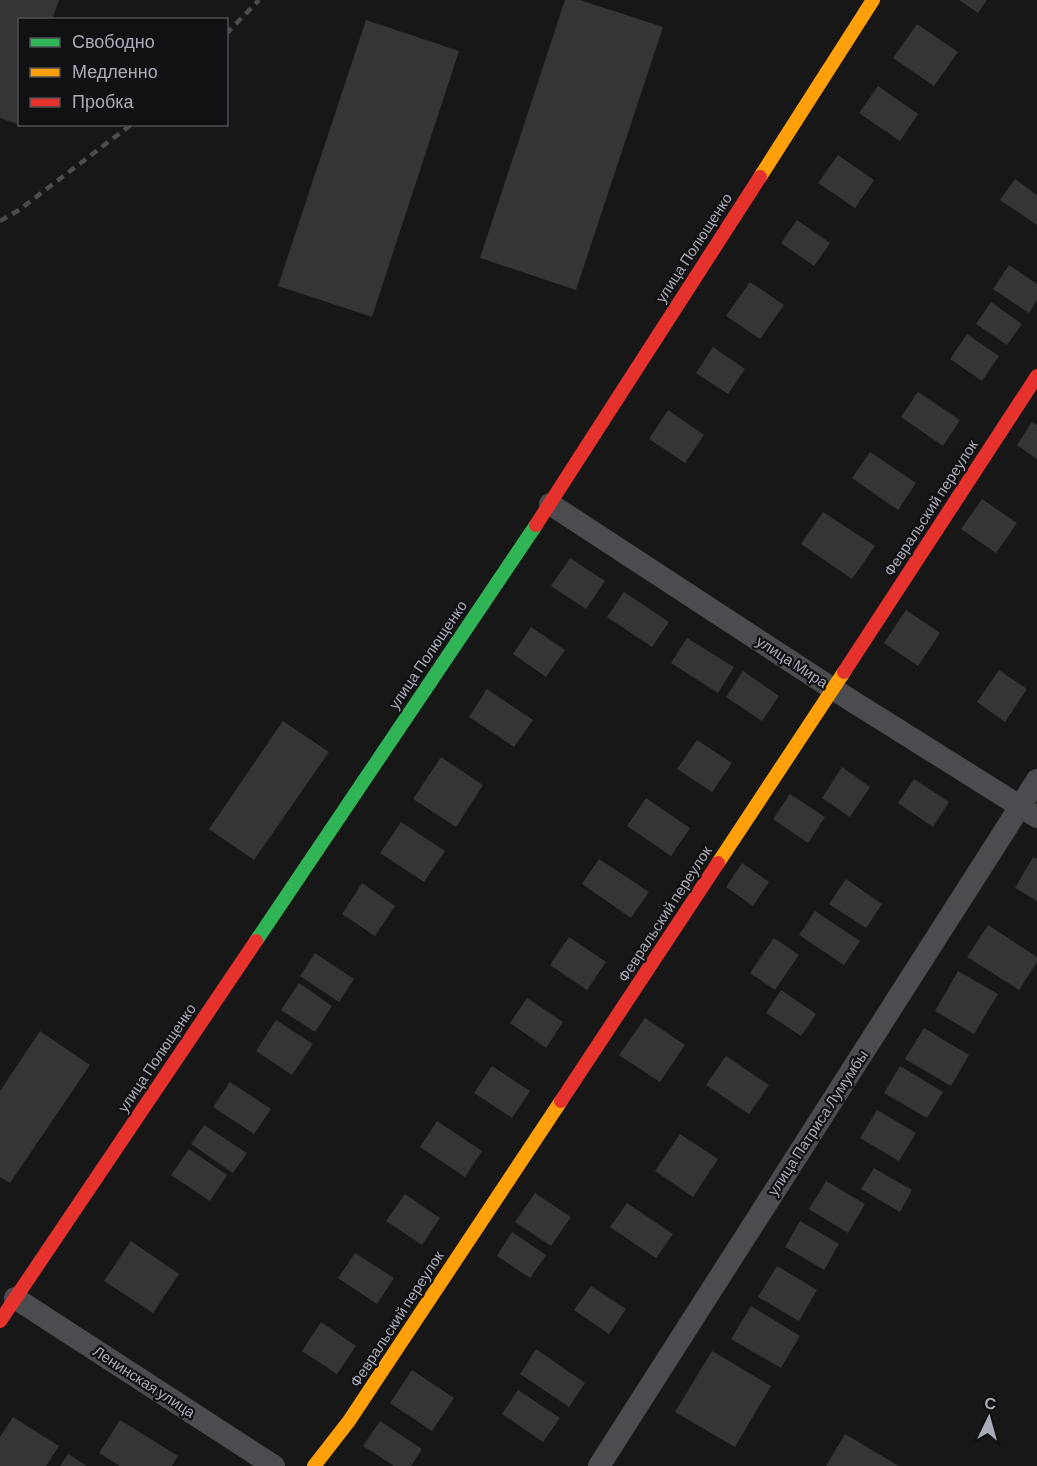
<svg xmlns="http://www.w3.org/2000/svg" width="1037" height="1466" font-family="Barlow,sans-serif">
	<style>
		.building { fill: #353536 }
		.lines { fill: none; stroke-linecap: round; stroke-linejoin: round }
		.street { stroke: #4b4c50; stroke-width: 22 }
		.fast { stroke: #30b455; stroke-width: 14 }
		.slow { stroke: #ff9f0a; stroke-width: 14 }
		.jam { stroke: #e5322d; stroke-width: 14 }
		.rail { stroke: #4b4c4f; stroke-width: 4.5; stroke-dasharray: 8 6; stroke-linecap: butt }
		.labels { text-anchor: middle; stroke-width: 4.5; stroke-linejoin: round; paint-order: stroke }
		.street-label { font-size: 15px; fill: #a8adb8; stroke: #111113 }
	</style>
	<rect width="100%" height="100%" fill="#171717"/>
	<path class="building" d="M0,0H59L52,20H20V117L17,124L0,118Z
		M565,0H580L663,27L576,290L480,258Z
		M959,0H987L978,13Z
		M366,20L459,51L372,317L278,286Z
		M917,24L958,52L934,86L893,58Z
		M878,86L918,114L900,141L859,113Z
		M838,155L874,180L855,208L818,183Z
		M1015,179L1037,195V225L1000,200Z
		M797,220L830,243L814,266L781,243Z
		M1009,265L1037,284V300L1029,313L993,289Z
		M750,282L784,305L760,339L726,316Z
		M991,302L1022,324L1007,345L976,324Z
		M967,334L999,356L982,381L950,359Z
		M713,347L745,369L728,394L696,373Z
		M918,392L960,420L943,446L901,417Z
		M668,410L704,435L685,463L649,439Z
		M1032,422L1037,425V459L1017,445Z
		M870,452L916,483L898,510L852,478Z
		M982,499L1017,523L996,553L961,529Z
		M823,512L875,546L852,579L801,544Z
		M570,558L605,581L586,609L551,586Z
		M624,592L669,622L652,647L607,617Z
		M906,610L940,633L918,666L884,643Z
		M531,627L565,650L546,677L513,654Z
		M687,638L734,667L718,693L671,663Z
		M999,670L1027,689L1005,722L977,702Z
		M743,671L779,696L762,721L726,697Z
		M487,689L533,720L514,747L469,717Z
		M283,721L329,752L254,860L209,829Z
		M697,740L732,763L712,792L677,769Z
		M441,757L483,785L456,827L413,799Z
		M842,767L870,787L850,817L822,798Z
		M914,779L949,802L933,827L898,803Z
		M790,794L825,817L808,843L773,819Z
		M646,798L690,828L671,856L627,826Z
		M401,822L445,851L424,882L380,853Z
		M1033,857L1037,859V901L1015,888Z
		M599,859L649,892L631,918L582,884Z
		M742,863L769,882L753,906L726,887Z
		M846,879L882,904L866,928L829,904Z
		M362,883L395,906L375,936L342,914Z
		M815,911L860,941L844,965L799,935Z
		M988,925L1037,957V962L1019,990L967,957Z
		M569,937L606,962L587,990L550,965Z
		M774,938L799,955L775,990L750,973Z
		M315,953L354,979L339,1002L300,976Z
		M958,971L998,994L974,1034L935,1011Z
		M299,983L332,1006L315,1032L281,1010Z
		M781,990L816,1014L801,1036L766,1013Z
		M527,998L563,1022L546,1048L510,1023Z
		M645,1018L685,1045L660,1082L619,1055Z
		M276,1020L313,1044L292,1075L256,1051Z
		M924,1028L969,1055L951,1086L905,1059Z
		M40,1031L90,1065L10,1183L0,1177V1091Z
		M726,1056L769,1085L749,1114L706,1085Z
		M492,1066L530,1091L512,1118L474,1093Z
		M900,1066L943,1092L927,1118L884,1093Z
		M230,1082L271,1109L254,1134L213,1107Z
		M877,1110L916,1133L899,1161L860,1138Z
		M437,1121L482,1151L465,1177L420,1147Z
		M204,1125L247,1153L233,1173L191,1144Z
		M680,1134L718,1159L693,1197L655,1171Z
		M189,1149L227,1175L210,1201L171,1175Z
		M874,1168L912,1190L900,1212L861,1189Z
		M826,1181L865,1204L848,1233L809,1209Z
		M535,1193L571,1217L551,1246L515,1222Z
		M405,1194L440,1218L422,1245L386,1221Z
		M627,1203L673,1234L656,1258L610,1227Z
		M800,1221L839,1244L824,1270L785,1247Z
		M512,1232L546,1255L530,1278L497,1256Z
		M131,1241L179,1274L153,1313L104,1281Z
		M355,1253L394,1278L377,1304L338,1278Z
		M777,1266L817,1290L799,1321L758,1297Z
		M591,1286L626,1309L609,1334L574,1310Z
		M751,1306L800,1336L781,1368L731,1339Z
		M321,1322L356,1346L337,1374L302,1351Z
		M536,1349L585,1383L569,1407L520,1374Z
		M712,1351L771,1386L735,1447L675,1412Z
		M412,1370L454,1398L432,1431L390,1403Z
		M518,1390L560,1418L543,1442L502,1414Z
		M13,1417L59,1446L46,1466H0V1437Z
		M120,1420L178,1456L172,1466H120L99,1453Z
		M380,1421L422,1449L411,1466H394L363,1446Z
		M845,1434L899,1466H826Z
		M68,1454L87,1466H60Z"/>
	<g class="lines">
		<path class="street" d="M550,504L833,689L1037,817
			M15,1298L274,1466
			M599,1466L1037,780"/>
		<path class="fast" d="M256,941L536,525"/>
		<path class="slow" d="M760,177L873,0
			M718,863L844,672
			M314,1466L349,1421L561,1101"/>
		<path class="jam" d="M536,525L760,177
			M844,672L1037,376
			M561,1101L718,863
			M0,1321L256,941"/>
		<path class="rail" d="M226,34L259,0
			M0,221L19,210L132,124"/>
	</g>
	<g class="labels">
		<g class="street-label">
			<text transform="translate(694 248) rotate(-57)" y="5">улица Полющенко</text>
			<text transform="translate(931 508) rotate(-57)" y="5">Февральский переулок</text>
			<text transform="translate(428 655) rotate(-56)" y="5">улица Полющенко</text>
			<text transform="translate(792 662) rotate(33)" y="5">улица Мира</text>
			<text transform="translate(665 914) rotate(-57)" y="5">Февральский переулок</text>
			<text transform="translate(157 1058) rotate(-56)" y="5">улица Полющенко</text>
			<text transform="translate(818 1123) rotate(-57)" y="5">улица Патриса Лумумбы</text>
			<text transform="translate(397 1319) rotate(-57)" y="5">Февральский переулок</text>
			<text transform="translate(144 1382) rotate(33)" y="5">Ленинская улица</text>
		</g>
	</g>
	<rect x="18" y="18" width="210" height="108" fill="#111113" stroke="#4d4f55" stroke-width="1.5"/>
	<rect x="30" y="38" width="30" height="9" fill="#30b455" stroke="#4d4f55" stroke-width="1.5"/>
	<text x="72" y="48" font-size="18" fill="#a8adb8">Свободно</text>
	<rect x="30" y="68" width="30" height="9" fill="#ff9f0a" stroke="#4d4f55" stroke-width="1.5"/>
	<text x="72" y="78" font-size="18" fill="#a8adb8">Медленно</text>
	<rect x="30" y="98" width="30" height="9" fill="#e5322d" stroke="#4d4f55" stroke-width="1.5"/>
	<text x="72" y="108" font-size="18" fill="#a8adb8">Пробка</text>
	<g transform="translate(989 1418) rotate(5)" stroke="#111113" stroke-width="4.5" paint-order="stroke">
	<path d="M0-4.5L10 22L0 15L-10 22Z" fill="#a8adb8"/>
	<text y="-9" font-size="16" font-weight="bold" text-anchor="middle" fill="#a8adb8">С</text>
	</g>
</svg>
